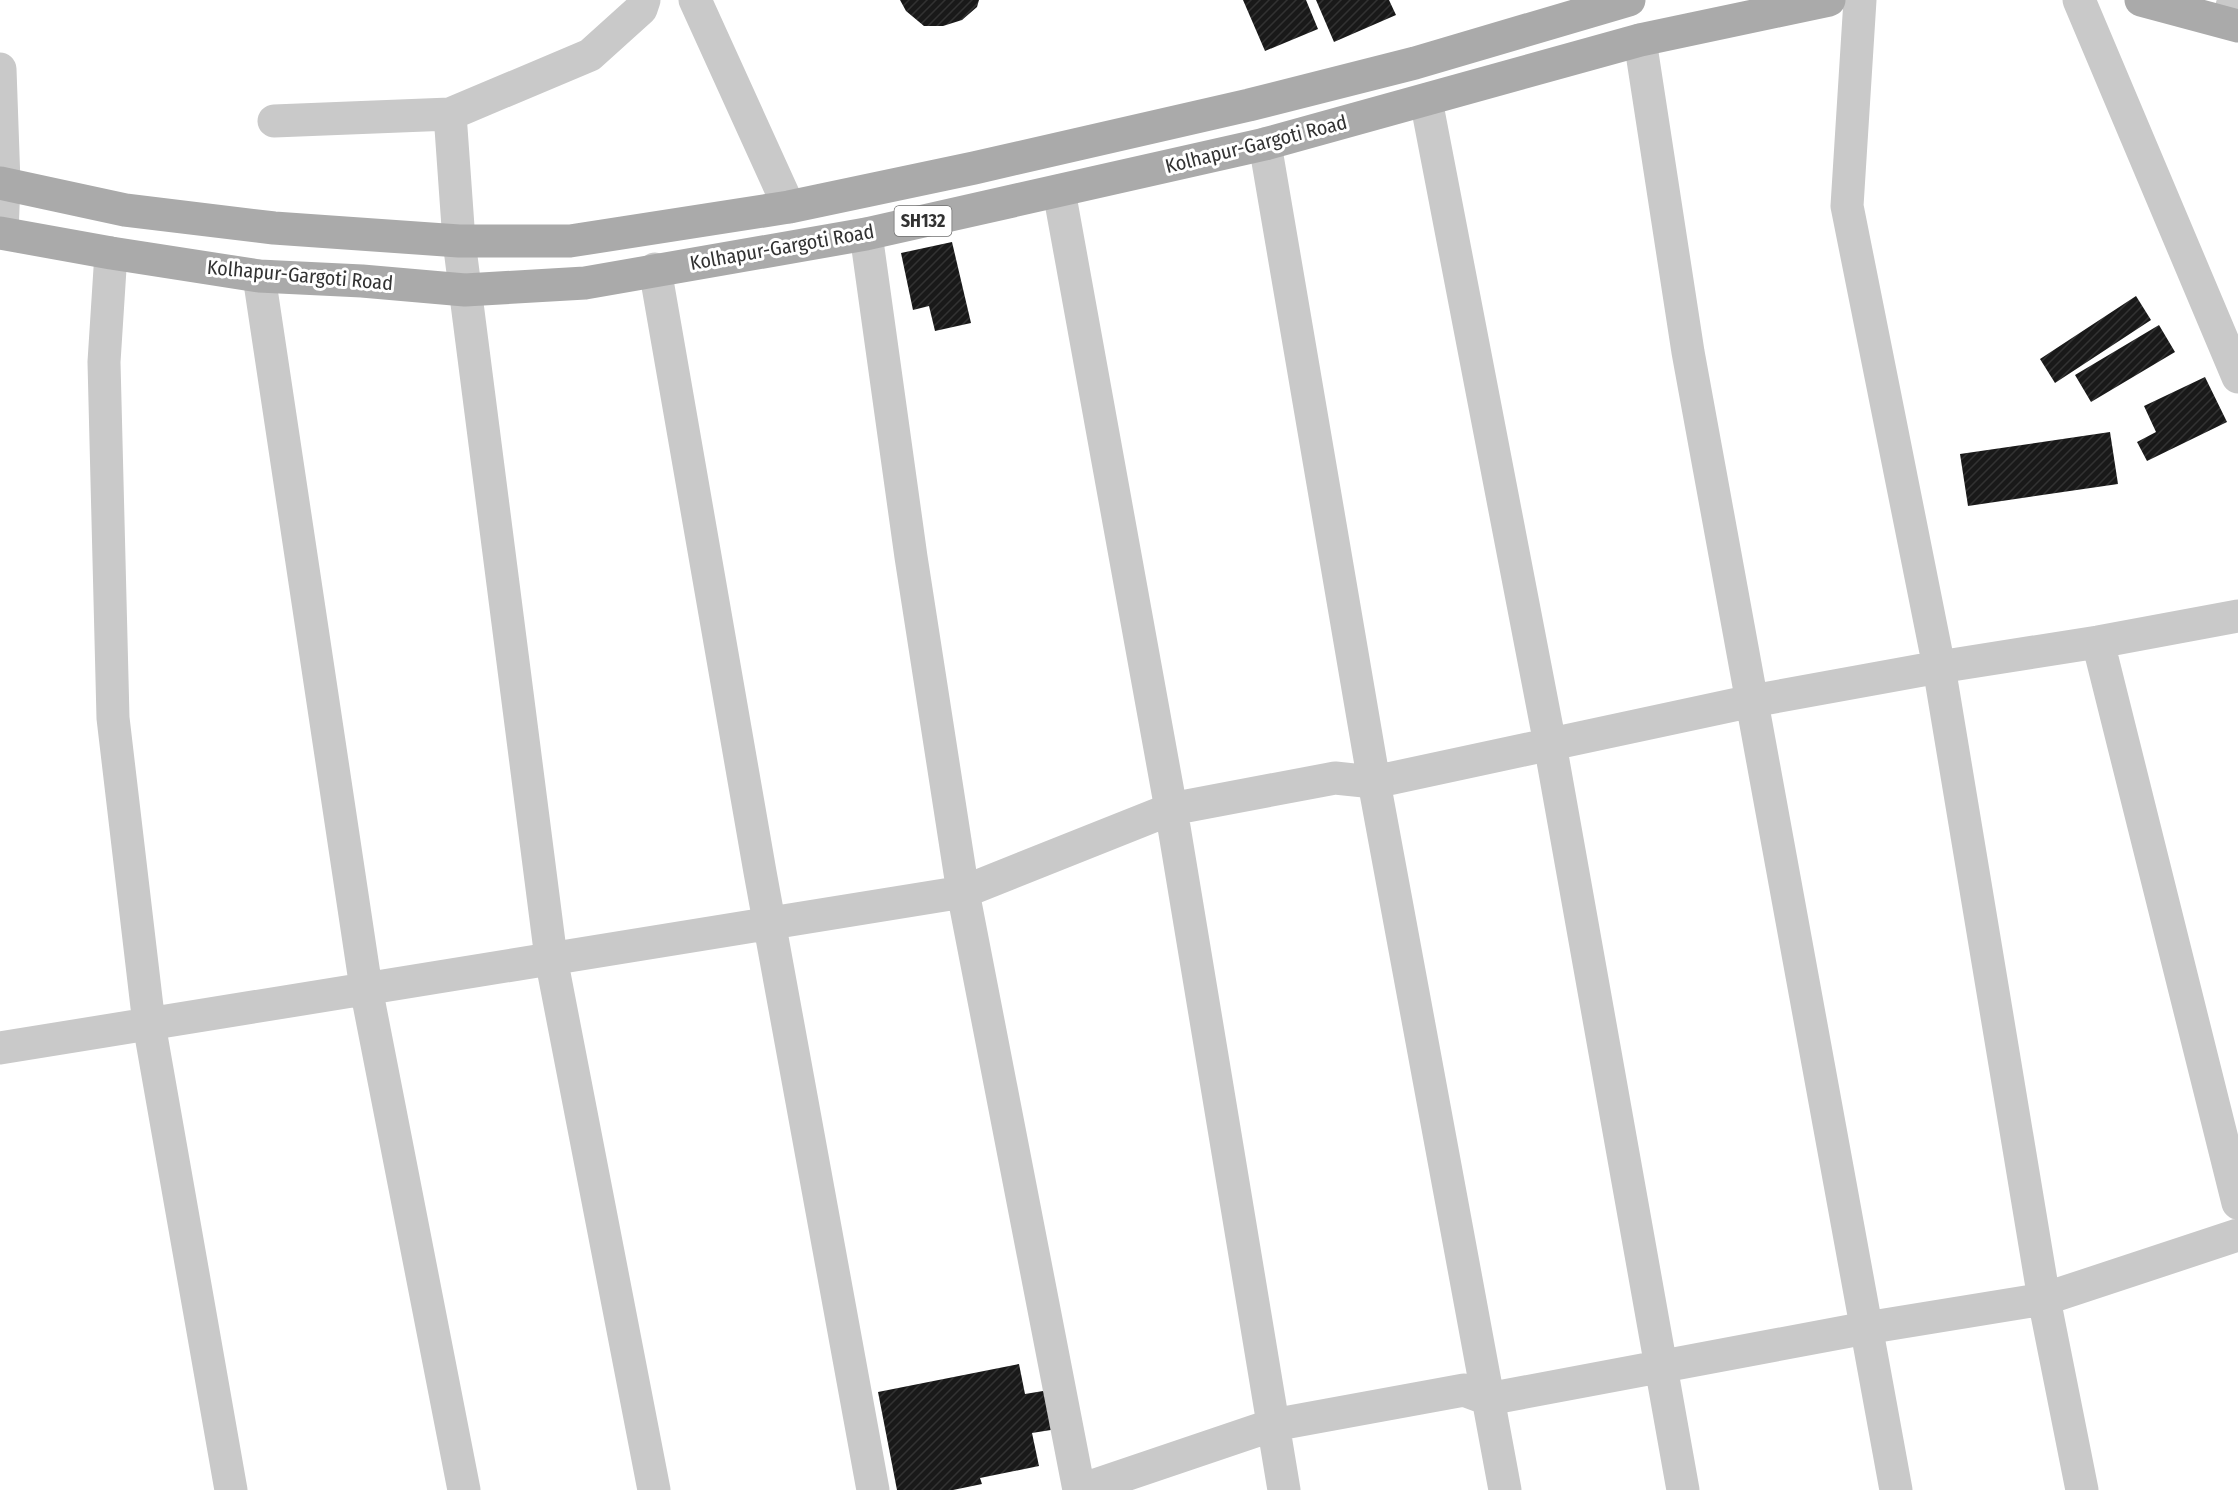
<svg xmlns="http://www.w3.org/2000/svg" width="2238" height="1490" font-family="'Fira Sans Condensed',sans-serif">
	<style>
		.building { fill: url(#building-hatch) }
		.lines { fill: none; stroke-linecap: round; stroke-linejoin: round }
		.minor { stroke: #c9c9c9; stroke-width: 33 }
		.tertiary { stroke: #c9c9c9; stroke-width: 33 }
		.primary { stroke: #aaa; stroke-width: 33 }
		.labels { text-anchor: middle; stroke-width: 6; stroke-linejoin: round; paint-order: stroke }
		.shield { fill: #fff; stroke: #707070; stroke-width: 1.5 }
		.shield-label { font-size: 18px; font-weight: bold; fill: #323232 }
		.street-label { font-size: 20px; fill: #323232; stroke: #fff }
	</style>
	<defs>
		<pattern id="building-hatch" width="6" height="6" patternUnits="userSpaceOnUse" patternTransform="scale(1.5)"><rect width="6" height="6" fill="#191919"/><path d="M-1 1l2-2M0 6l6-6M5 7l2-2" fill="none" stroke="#323232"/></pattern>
	</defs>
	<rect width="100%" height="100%" fill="#fff"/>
	<path class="building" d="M900,0H979L977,7L962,20L943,26H924L906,11Z
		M1243,0H1306L1318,29L1265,51Z
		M1316,0H1389L1396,15L1334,42Z
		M952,242L971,323L935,331L929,306L913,310L901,253Z
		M2136,296L2151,320L2055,383L2040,359Z
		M2159,325L2175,352L2091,402L2075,375Z
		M2205,377L2227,422L2147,461L2137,442L2156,432L2144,406Z
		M2110,432L2118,484L1968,506L1960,454Z
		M1019,1364L1025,1394L1049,1390L1057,1429L1032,1433L1039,1466L980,1478L982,1484L953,1490H897L878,1392Z"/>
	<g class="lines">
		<path class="minor" d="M1860,0L1847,206L1939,667L2044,1299L2082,1490
			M2079,0L2238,377
			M2227,22L2234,0
			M1640,40L1688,352L1896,1490
			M0,69L4,183L2,233
			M1426,100L1550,744L1683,1490
			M450,114L459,241L551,958L654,1490
			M274,121L450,114L590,55L641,9L644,0
			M1265,144L1374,782L1505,1490
			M1059,191L1171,809L1284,1490
			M866,234L911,557L963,892L1079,1490
			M111,253L104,362L113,718L149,1024L231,1490
			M655,269L760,872L873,1490
			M259,276L366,988L464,1490
			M2098,642L2238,1203
			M0,1048L963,892L1171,809L1335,778L1374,782L1752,701L1939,667L2098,642L2238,616
			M1081,1490L1273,1425L1464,1390L1488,1399L1866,1328L2044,1299L2238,1235"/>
		<path class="tertiary" d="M695,0L789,207"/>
		<path class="primary" d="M2141,0L2238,26
			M0,183L125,210L274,228L459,241H570L789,207L974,168L1249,105L1415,63L1629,0
			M0,233L111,253L259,276L362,281L465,290L585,283L866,234L1265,144L1640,40L1829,0"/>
	</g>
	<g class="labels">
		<rect class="shield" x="894.5" y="206" width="57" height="30" rx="4.5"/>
		<g class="shield-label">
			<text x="923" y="227">SH132</text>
		</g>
		<g class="street-label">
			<text transform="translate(1256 144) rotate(-14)" y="7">Kolhapur-Gargoti Road</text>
			<text transform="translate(782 247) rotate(-10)" y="7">Kolhapur-Gargoti Road</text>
			<text transform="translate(300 275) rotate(5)" y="7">Kolhapur-Gargoti Road</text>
		</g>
	</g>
</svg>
